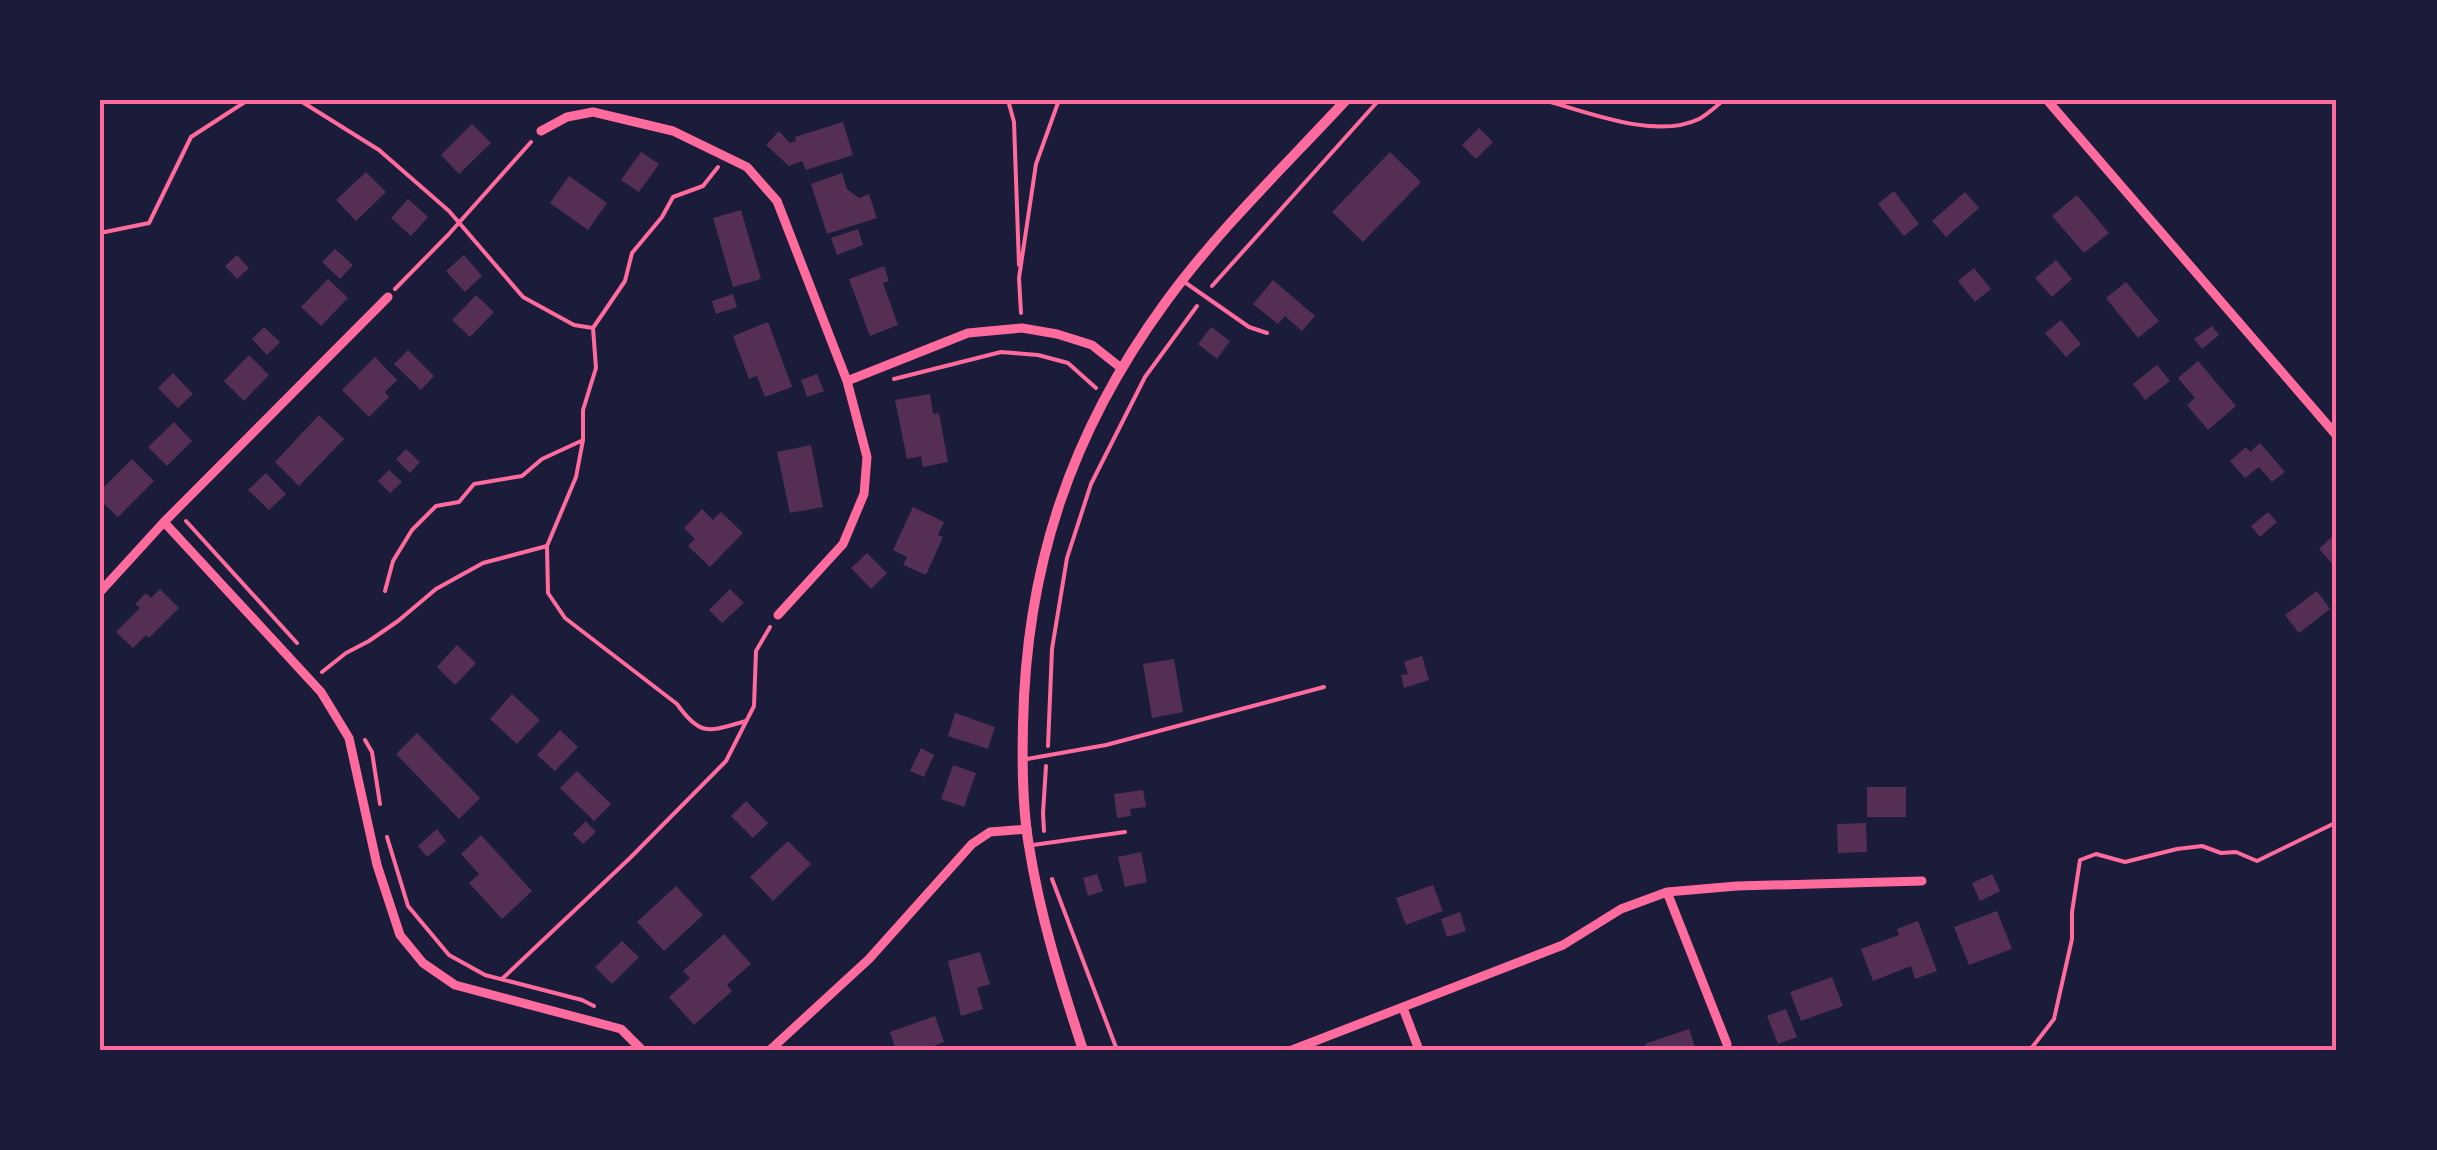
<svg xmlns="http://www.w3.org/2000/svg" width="2437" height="1150" font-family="Manrope,sans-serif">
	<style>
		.building { fill: #542f53 }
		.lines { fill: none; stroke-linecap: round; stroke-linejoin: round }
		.path { stroke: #ff6b9d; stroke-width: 4 }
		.service { stroke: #ff6b9d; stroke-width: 4 }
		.minor { stroke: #ff6b9d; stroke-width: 9 }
		.tertiary { stroke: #ff6b9d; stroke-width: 10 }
		.neatline { fill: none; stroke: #ff6b9d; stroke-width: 4 }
	</style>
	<rect width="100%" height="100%" fill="#1b1b3a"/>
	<path class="building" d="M843,122L853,155L806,170L802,161L789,166L766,145L779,131L790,143L796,141L795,137Z
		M472,124L491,143L459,174L441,155Z
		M1479,128L1493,142L1476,159L1462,145Z
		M641,152L659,164L639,192L621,180Z
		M1390,152L1421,182L1363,242L1332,212Z
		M366,172L386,192L356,221L336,200Z
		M842,173L847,189L859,198L869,194L877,218L827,234L811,184Z
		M569,176L607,203L588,230L550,203Z
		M1894,191L1919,224L1904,236L1878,204Z
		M1965,192L1979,208L1946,237L1932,221Z
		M2077,195L2109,233L2084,253L2052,216Z
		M408,199L428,217L411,236L391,218Z
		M741,210L761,279L733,287L713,218Z
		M858,229L863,245L837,255L831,238Z
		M335,249L353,265L340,279L322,262Z
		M237,255L249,268L237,279L225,266Z
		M464,255L482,276L465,292L446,271Z
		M2056,260L2072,279L2052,297L2035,278Z
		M884,266L889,281L883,283L898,325L870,336L849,279Z
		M1974,268L1991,289L1975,302L1958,281Z
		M328,279L348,298L321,326L301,307Z
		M1273,280L1315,316L1302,331L1285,316L1278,324L1253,304Z
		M2126,282L2159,321L2138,338L2106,298Z
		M733,294L737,307L716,314L712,301Z
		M476,295L494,312L470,337L452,320Z
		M2061,320L2081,344L2066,357L2045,333Z
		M768,322L792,387L765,397L757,376L749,379L733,336Z
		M2212,326L2219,335L2202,349L2194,339Z
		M264,327L280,342L267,355L252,339Z
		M1211,327L1230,341L1217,359L1198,344Z
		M408,350L434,376L421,390L394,364Z
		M249,355L269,375L244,401L224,381Z
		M375,357L397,380L385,392L389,397L369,417L342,390Z
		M2198,361L2236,406L2208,430L2187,405L2195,398L2178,378Z
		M2157,365L2170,381L2145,400L2133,384Z
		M173,373L193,394L178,408L158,388Z
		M817,374L824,391L807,397L801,380Z
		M930,394L933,414L939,413L948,462L923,467L921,456L907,459L895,400Z
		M319,415L344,439L299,486L275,462Z
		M174,422L192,441L167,466L148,447Z
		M2260,443L2285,472L2272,482L2259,467L2245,478L2230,461L2246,447L2250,452Z
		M811,445L823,507L790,513L777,452Z
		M406,449L420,462L410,473L396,459Z
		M132,459L154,481L118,517L100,500V491Z
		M389,470L402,482L390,493L378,481Z
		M266,473L286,494L269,510L248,490Z
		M913,507L944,522L938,535L943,537L926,575L903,565L907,557L893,550Z
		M702,509L713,520L721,512L743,533L710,567L688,546L695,539L684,528Z
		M2268,512L2277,522L2260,537L2251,526Z
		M2337,532V569L2319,549Z
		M867,553L887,573L871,589L851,568Z
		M160,589L179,608L149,638L146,635L133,648L116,632L140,608L135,604L146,593L151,598Z
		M730,589L744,603L722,623L709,610Z
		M2317,591L2330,609L2299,633L2285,615Z
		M457,645L476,663L455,685L437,667Z
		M1422,656L1429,680L1404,688L1401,675L1408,674L1404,662Z
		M1174,659L1183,712L1152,718L1143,664Z
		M512,694L540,720L517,744L490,719Z
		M955,713L995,727L988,749L948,736Z
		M560,730L578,747L555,771L537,755Z
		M417,733L480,798L459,819L396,754Z
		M921,748L934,755L924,777L910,771Z
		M953,765L976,773L964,807L941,799Z
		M577,771L611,804L594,821L560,788Z
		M1867,787H1906V817H1867Z
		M1143,790L1146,807L1130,809L1131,816L1117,818L1114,794Z
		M746,801L768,823L753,838L731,816Z
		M586,821L596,832L583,844L573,834Z
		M1866,823L1867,852L1838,853L1837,824Z
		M437,829L446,841L427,857L418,846Z
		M481,835L532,891L502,919L469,883L479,874L461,854Z
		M788,841L811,864L773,901L750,877Z
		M1141,852L1147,882L1125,887L1118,857Z
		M1097,874L1103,891L1088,896L1083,878Z
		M1992,874L2000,891L1980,901L1972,883Z
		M1433,885L1443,911L1406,925L1396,898Z
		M676,886L703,915L664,951L637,922Z
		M1997,911L2012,949L1969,965L1954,927Z
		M1460,912L1466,931L1447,937L1441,919Z
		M1918,921L1937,971L1915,979L1911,966L1873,981L1861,949L1899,935L1897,929Z
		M724,934L751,964L727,985L732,991L694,1025L669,997L690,978L683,971Z
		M622,941L639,957L612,984L595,967Z
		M980,952L990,984L977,988L983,1009L961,1016L948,961Z
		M1832,977L1843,1006L1801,1021L1790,992Z
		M1786,1009L1797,1037L1778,1044L1767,1016Z
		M935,1016L944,1042L923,1050H896L890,1032Z
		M1689,1029L1696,1050H1647L1645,1044Z"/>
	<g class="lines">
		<path class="path" d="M299,100L379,150L449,211L523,297L574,325L593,328
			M1008,100L1014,122L1019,265
			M100,233L149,223L191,137L248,100
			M1212,286L1379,100
			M395,289L448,235L531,142
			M1021,313L1019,278L1036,164L1059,100
			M894,379L1001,352L1038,355L1068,363L1096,388
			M186,521L297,643
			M547,546L548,593L565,618L677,704C701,738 710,731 746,721
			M385,591L393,561L412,530L436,506L459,502L474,484L522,476L542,459L581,441
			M322,672L346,653L369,641L398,621L436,589L483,563L547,546L576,477L583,440V410L596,368L593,328L625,281L632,253L662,217L673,197L703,186L718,167
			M365,740L372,752L380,804
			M1048,746L1052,649L1067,558L1091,484L1145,377L1197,306
			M1044,831L1043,813L1046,766
			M387,837L408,906L449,955L485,975L582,1000L594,1006
			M1052,879L1117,1050
			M503,978L630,858L726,761L754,706L756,651L770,627
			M2030,1050L2054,1019L2072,939V912L2080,860L2096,854L2125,862L2177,849L2202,846L2221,853L2236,852L2257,861L2337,822"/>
		<path class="service" d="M1544,100C1587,112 1656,140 1699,119C1708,114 1716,106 1724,100
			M1183,281L1249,327L1267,333
			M1027,759L1106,745L1324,687
			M1033,845L1125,832"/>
		<path class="minor" d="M2047,100L2337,436
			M541,131L567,117L593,112L673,131L747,167L777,201L847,381L867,457L864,494L843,544L778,615
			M388,297L164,522L321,692L349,738L377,865L400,935L423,963L455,985L621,1029L642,1050
			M847,381L968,333L1022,328L1057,334L1092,345L1121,368
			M100,592L164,522
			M1667,892L1727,1044
			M1403,1008L1419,1050
			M770,1050L869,959L972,844L990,832L1027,829
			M1292,1050L1563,945L1621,909L1667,892L1737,886L1922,881"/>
		<path class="tertiary" d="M1083,1050C1061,983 1040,916 1029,846C1022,806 1022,765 1023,725C1026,566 1071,432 1165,303C1218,230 1285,166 1346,100"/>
	</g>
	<rect width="2437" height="1150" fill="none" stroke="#1b1b3a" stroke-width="205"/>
	<rect x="102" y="102" width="2232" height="946" class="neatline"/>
</svg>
